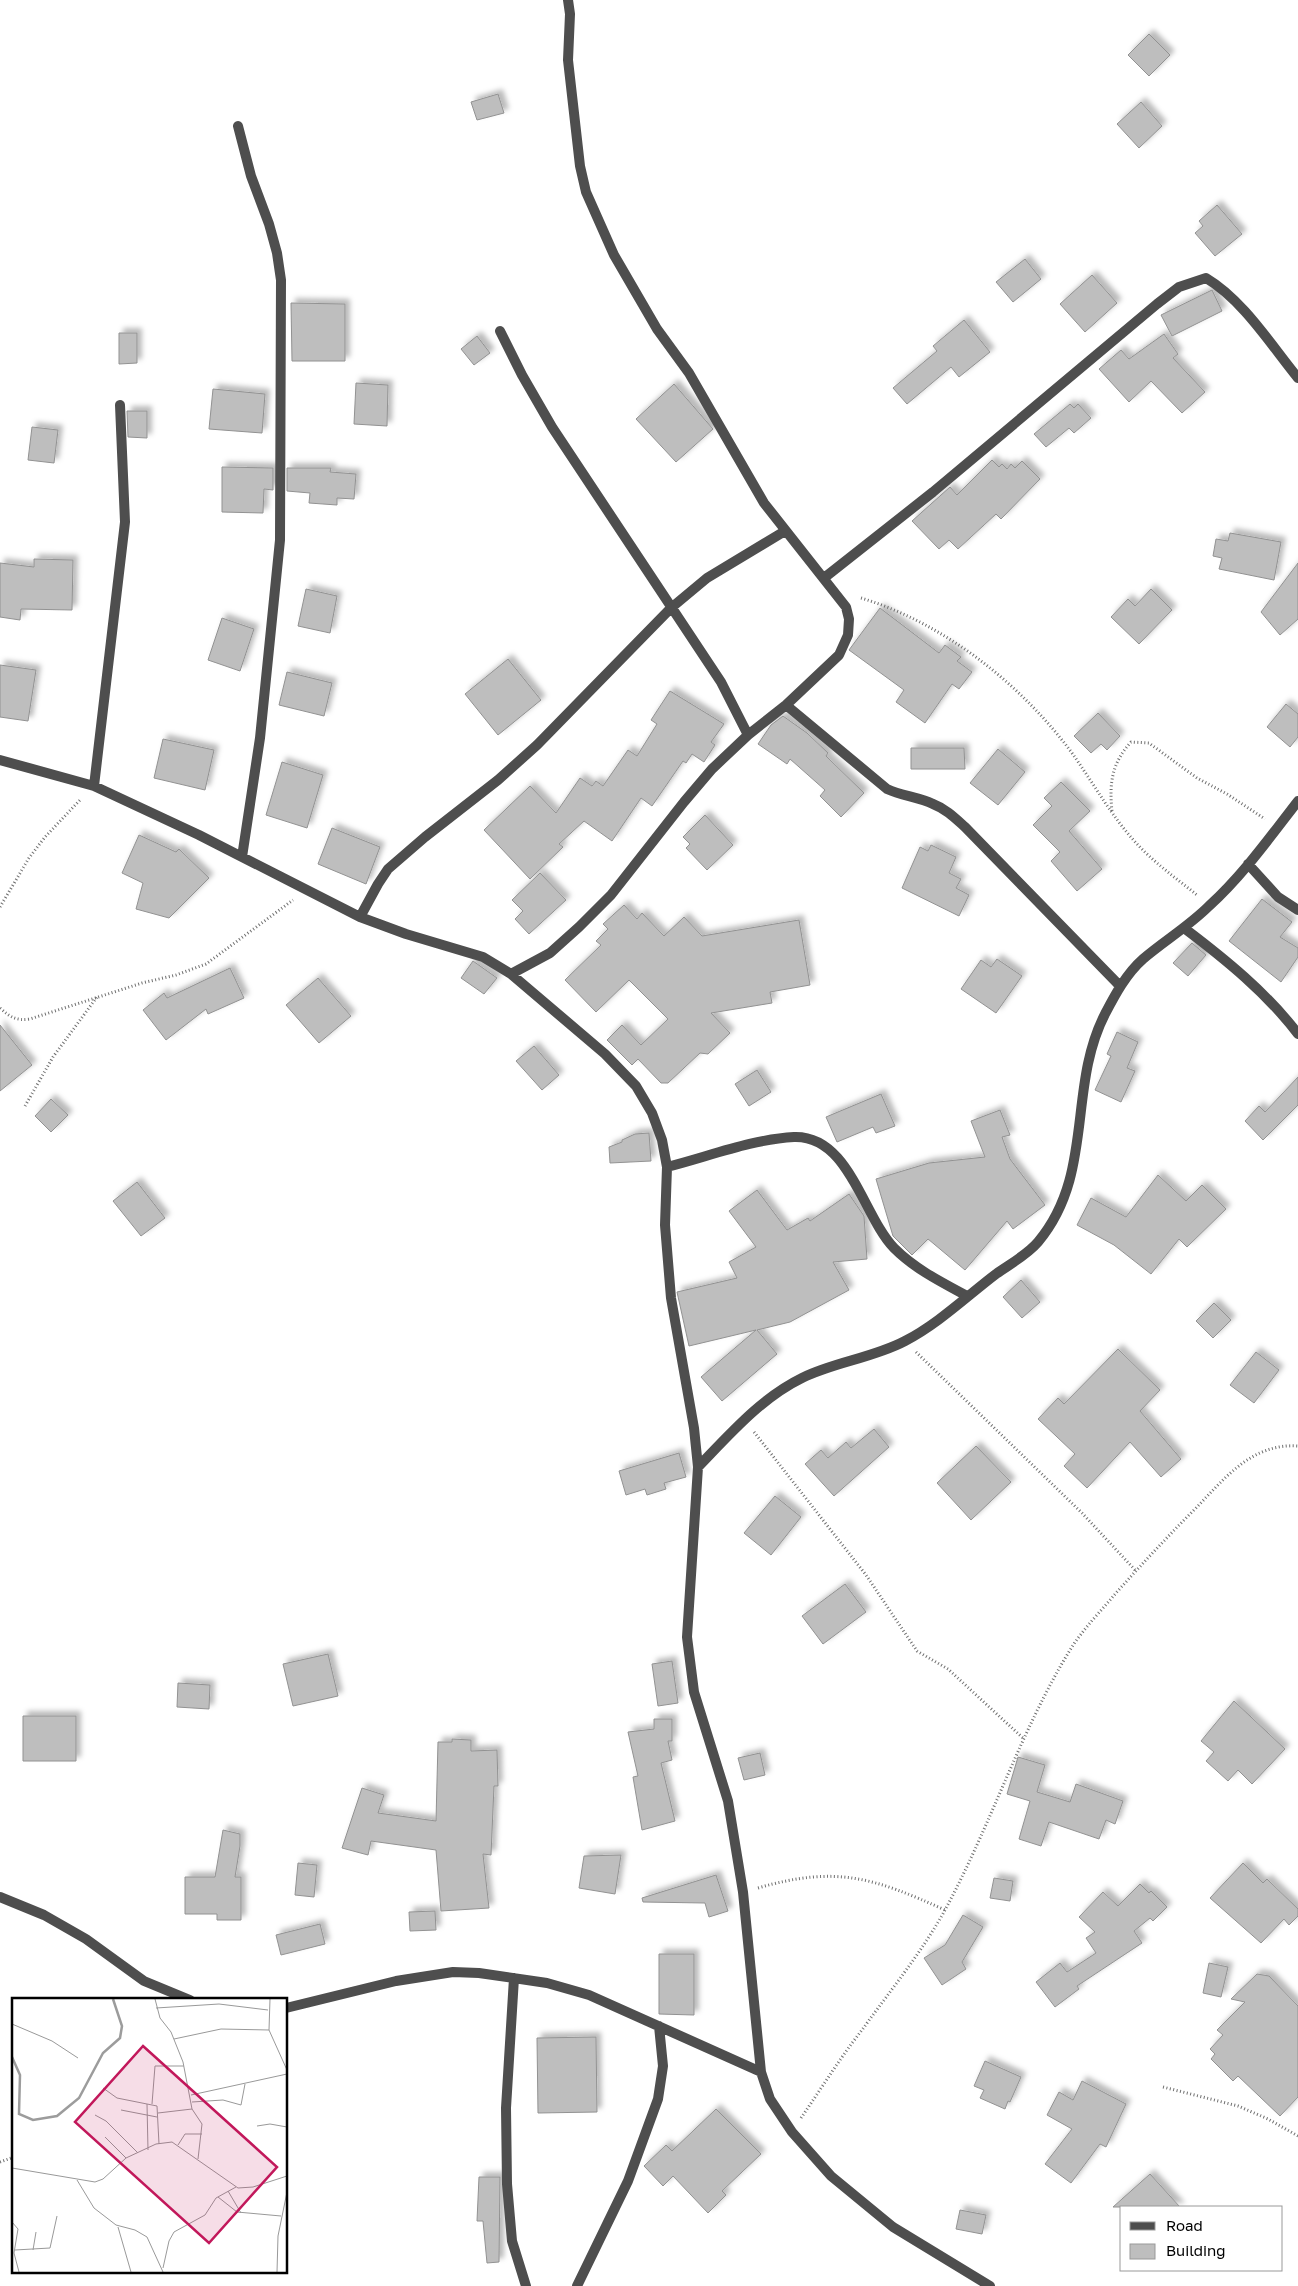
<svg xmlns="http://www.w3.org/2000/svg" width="1298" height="2286" font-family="'Golos Text',sans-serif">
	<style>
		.building { fill: #bebebe; stroke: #929292; filter: url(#shadow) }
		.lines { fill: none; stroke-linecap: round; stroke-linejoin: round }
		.path { stroke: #707070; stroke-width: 3; stroke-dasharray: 1 2.5; stroke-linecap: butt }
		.minor { stroke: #4e4e4e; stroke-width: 10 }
		.inset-river { fill: none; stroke: #9c9c9c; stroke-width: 2.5 }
		.inset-road { fill: none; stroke: #999; stroke-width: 1 }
		.view { fill: #c2185b; fill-opacity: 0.15; stroke: #c2185b; stroke-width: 2.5 }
		.inset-edge { fill: none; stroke: #000; stroke-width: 2.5 }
	</style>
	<defs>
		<filter id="shadow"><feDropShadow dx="4.5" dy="-4.5" stdDeviation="2.5" flood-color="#0004"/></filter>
	</defs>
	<rect width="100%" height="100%" fill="#fff"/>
	<path class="building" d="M1149,34L1170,55L1149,76L1128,55Z
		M498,94L504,113L477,120L471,102Z
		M1141,102L1162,126L1139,148L1117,124Z
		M1217,205L1242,234L1215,256L1195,233L1203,226L1199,221Z
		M1025,259L1041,279L1013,302L996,282Z
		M1092,275L1117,303L1085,332L1060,304Z
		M1212,290L1222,311L1172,336L1161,315Z
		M291,303L345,304V361H292Z
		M964,320L990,352L959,377L951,367L907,404L893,388L937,351L933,346Z
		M119,333H137V363L119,364Z
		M1164,334L1178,354L1173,358L1205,392L1182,413L1151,381L1129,402L1099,369L1121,350L1129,359Z
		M477,336L490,353L474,365L461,349Z
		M356,383L388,385L387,426L354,424Z
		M674,384L713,429L676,462L636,419Z
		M213,389L265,394L262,433L209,429Z
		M1070,404L1074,408L1078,404L1091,418L1074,433L1069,428L1046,447L1034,434Z
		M127,411H147V438L128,437Z
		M32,427L58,430L54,463L28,460Z
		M992,460L999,467L1002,464L1007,469L1011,464L1015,468L1022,461L1040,479L1001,519L996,514L958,549L949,540L939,549L912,521L950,487L957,495Z
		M222,467L273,468V490L264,489L263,513L222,512Z
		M287,468H331L330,472L356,474L354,499L337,498V505L309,503L310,493L287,491Z
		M1230,533L1281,542L1274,580L1219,569L1222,558L1213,556L1216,539L1228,541Z
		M34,559L73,560L72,610L21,609L20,620L0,617V563L34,567Z
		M1298,563V619L1280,635L1261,612Z
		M306,589L337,596L330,633L298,626Z
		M1151,589L1172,610L1139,644L1111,617L1128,599L1135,606Z
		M880,608L939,653L945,645L961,657L957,661L972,672L959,689L952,684L925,723L896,702L904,690L849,650Z
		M222,618L254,629L240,671L208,660Z
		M508,659L541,700L498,735L465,694Z
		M0,665L36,670L28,721L0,717Z
		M287,672L332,683L324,716L279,705Z
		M670,691L724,724L711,742L715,745L704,762L692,754L686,763L683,761L652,806L641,798L612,841L584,821L559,844L563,847L530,879L484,830L530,786L556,813L580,778L592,786L596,781L603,786L628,750L637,756L657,724L651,720Z
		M1286,704L1298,714V737L1290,747L1267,727Z
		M1098,713L1120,736L1107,750L1101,744L1091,753L1074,736Z
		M783,716L807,733L828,753L826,756L864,793L841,817L820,796L825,790L790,759L787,764L758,744L771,725Z
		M163,739L214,750L205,790L154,778Z
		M911,748H964L965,769H911Z
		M998,749L1025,772L998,805L970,783Z
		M282,762L323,775L307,828L266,815Z
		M1061,782L1090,811L1069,831L1102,869L1077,891L1051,861L1060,852L1033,825L1052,806L1044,798Z
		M705,815L733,845L707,870L686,848L690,844L683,837Z
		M332,828L380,847L366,884L318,864Z
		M139,835L176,852L179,849L209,878L169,918L136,909L143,883L122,873Z
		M931,845L956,857L949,873L961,879L956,888L969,895L959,916L902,888L920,847L928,851Z
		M540,873L566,900L529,934L515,919L523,911L512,900Z
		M1262,899L1292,922L1280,937L1298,948V957L1281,982L1229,941Z
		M624,905L637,919L642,913L664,936L684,917L702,936L799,920L810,985L770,992L772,1003L711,1013L730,1033L708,1054L700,1053L668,1083H661L638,1059L632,1065L607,1040L622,1025L641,1045L668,1019L629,980L596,1012L565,980L601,945L596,941L608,929L603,924Z
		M1192,943L1206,955L1188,976L1173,963Z
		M997,959L1022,976L996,1013L961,989L981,960L991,967Z
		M473,961L497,978L484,994L461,978Z
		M230,968L244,998L208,1014L206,1009L166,1040L143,1010L164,993L167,998Z
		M318,978L351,1016L319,1043L286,1005Z
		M0,1025L32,1065L0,1091Z
		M1117,1032L1138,1042L1127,1068L1135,1071L1121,1102L1095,1090L1111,1056L1107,1054Z
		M534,1046L559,1075L542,1090L516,1061Z
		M757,1070L771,1092L749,1106L735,1084Z
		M1298,1077V1105L1263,1140L1245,1121L1259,1106L1265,1112Z
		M881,1094L895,1126L876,1133L873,1127L837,1142L826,1117Z
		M51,1099L68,1115L51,1132L35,1116Z
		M1000,1110L1010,1135L1002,1137L1010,1159L1045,1205L1013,1229L1007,1221L965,1270L928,1239L912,1255L893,1236L876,1179L929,1163L985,1157L971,1121Z
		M649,1133L651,1161L610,1163L609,1147L622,1142V1140L635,1134Z
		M1158,1175L1186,1201L1202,1185L1226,1209L1187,1247L1179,1239L1151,1274L1114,1245L1077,1225L1091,1198L1126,1217Z
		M137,1182L165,1218L141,1236L113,1201Z
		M757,1190L787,1230L808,1218L810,1221L849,1194L864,1216L867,1259L833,1262L849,1290L790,1322L757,1330L777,1354L722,1401L701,1377L756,1330L689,1346L677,1292L737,1278L729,1262L756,1247L729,1211Z
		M1021,1280L1040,1302L1022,1318L1003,1297Z
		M1214,1303L1231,1320L1213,1338L1196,1321Z
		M1118,1349L1160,1390L1140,1411L1181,1459L1161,1477L1130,1442L1087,1488L1064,1466L1075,1454L1038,1419L1058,1398L1064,1404Z
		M1256,1352L1279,1370L1254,1403L1230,1385Z
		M874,1429L889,1447L834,1496L805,1464L821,1450L828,1458L846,1442L851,1448Z
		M976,1446L1011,1482L971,1520L937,1483Z
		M679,1453L686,1477L664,1483L666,1489L647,1495L645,1489L626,1495L619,1471Z
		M775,1496L801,1517L771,1555L744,1533Z
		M845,1584L866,1612L823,1644L802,1616Z
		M328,1654L338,1696L293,1706L283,1664Z
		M672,1661L678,1703L658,1706L652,1664Z
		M178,1683L210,1685L209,1709L177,1707Z
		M1234,1701L1285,1749L1252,1784L1238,1770L1228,1781L1206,1761L1214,1752L1201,1741Z
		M23,1716H76V1761H23Z
		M654,1719H672V1741H668L672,1760L661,1763L675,1821L642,1830L633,1777L638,1776L628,1732L654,1729Z
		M452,1739L471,1740V1751L497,1750L498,1786H494L491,1855L483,1854L489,1908L441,1911L436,1850L371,1841L368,1855L342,1848L362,1788L384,1795L378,1813L436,1821L438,1742H452Z
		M760,1753L765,1775L744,1780L738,1758Z
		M1018,1757L1045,1765L1037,1792L1070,1802L1076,1784L1123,1801L1115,1824L1106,1820L1099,1839L1049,1822L1041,1846L1019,1839L1030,1801L1007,1794Z
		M223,1830L240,1834V1846L235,1877H241V1920H217V1914H185V1877H215Z
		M621,1855L615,1894L579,1888L584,1856Z
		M298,1863L317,1865L314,1897L295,1895Z
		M1243,1863L1263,1883L1267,1879L1298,1909V1916L1289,1925L1284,1919L1261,1943L1210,1898Z
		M716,1875L728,1911L709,1917L705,1903L643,1902L642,1898Z
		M994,1878L1013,1881L1010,1901L990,1898Z
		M1140,1884L1149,1893L1151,1891L1167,1907L1153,1921L1150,1918L1134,1931L1142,1943L1077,1986L1079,1989L1055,2007L1036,1982L1060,1963L1067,1972L1096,1953L1086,1938L1095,1932L1079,1917L1103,1892L1118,1906Z
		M435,1911L436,1930L410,1931L409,1912Z
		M963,1915L983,1927L962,1962L966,1969L942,1985L924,1958L945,1945Z
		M320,1924L325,1944L281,1955L276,1935Z
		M659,1954H694V2015L659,2014Z
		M1209,1963L1228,1967L1221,1997L1203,1993Z
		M1257,1974L1269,1976L1298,2006V2097L1280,2116L1238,2076L1233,2081L1211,2059L1215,2054L1210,2049L1223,2035L1217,2030L1245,2002L1231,1999Z
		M596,2037L597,2112L538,2113L537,2038Z
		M985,2061L1021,2077L1010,2102L1008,2101L1005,2109L980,2098L984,2090L974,2086Z
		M1082,2081L1126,2104L1106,2147L1100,2144L1071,2183L1045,2164L1072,2129L1047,2115L1059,2092L1073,2100Z
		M716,2109L761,2154L722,2191L726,2195L708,2213L673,2176L663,2186L644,2166L666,2145L672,2151Z
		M1150,2174L1180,2207H1113Z
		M479,2177H500L499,2262L487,2263L483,2221H477Z
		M960,2210L986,2215L982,2234L956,2229Z"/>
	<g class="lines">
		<path class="path" d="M861,598C944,623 1021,684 1072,753C1094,784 1113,819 1139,846C1156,864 1177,879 1197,895
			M1112,811C1109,783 1112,763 1131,742L1149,743L1197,778L1227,794L1265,819
			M0,907L29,858L45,837L80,800
			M0,1008C10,1017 16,1021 30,1019L142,983L176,975L206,964L293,900
			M25,1106L53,1057L97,997
			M916,1352L1082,1513L1136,1571
			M754,1432L866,1575L917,1651L948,1669L1024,1739
			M758,1888C837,1865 874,1878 945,1910
			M1163,2087L1238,2106L1268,2119L1298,2136
			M801,2118C821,2089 840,2058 862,2030C890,1991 922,1952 945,1910C991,1825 1020,1732 1070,1650C1083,1629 1101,1611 1116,1593C1142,1564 1168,1536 1196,1508C1225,1478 1252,1443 1298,1446
			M0,2162L14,2157"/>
		<path class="minor" d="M238,126L251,176L269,224L277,253L281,280L280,540L260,738L242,857
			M500,331L522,375L552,427L721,682L748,735
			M824,578L933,492L1157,304L1179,287L1206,278C1243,300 1271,345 1298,378
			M786,705L887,789C902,796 919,797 933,804C946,809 955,818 965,827L1120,986
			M0,760L94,786L199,835L360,917L406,934L483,957L511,974L605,1054L636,1086L652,1113L662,1140L667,1167L665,1225L671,1298L694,1428L698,1467L687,1637L694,1692L728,1801L743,1892L761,2072L770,2099L792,2132L831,2176L893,2227L990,2286
			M94,786L125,522L120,405
			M1248,864L1278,897L1298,910
			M360,917L378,884L388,869L425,837L498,780L537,745L671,608L707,578L785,531
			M1184,928C1225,959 1267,993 1298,1034
			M511,974L550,953L579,927L611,895L684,802L712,769L748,735L786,705L839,655L848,635L849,619L846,607L764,503L689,373L657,329L614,255L586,192L580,166L568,60L570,14L568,0
			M667,1167C707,1157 753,1139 794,1137C849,1135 863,1216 894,1248C915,1269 941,1282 967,1296
			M698,1467C730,1434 761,1398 802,1378C834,1362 873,1358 905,1341C938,1324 967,1296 996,1274C1010,1264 1027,1255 1038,1242C1095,1174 1067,1088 1105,1014C1115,995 1126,974 1143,959C1164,941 1189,926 1209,906C1243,875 1270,837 1298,801
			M0,1897L44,1915L86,1939L144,1981L190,2000
			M514,1978L506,2108L507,2184L512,2241L526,2286
			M286,2008L396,1981L453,1972L479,1973L547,1983L589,1995L761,2072
			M577,2286L628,2181L658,2099L663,2066L659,2026"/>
	</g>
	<g transform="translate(12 1998)">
		<rect width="275" height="275" fill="#fff"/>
		<path class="inset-river" d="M0,59L8,77L7,116L21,122L45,118L67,100L91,55L108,40L110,28L101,1"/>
		<path class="inset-road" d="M143,1L148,20L159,34L171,64L180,111L190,126L186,161M258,1L257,32L275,72M144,10L207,6L256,12M0,26L40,43L66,60M162,41L209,31L257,32M91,90L105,100L145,108L147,146M179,97L275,76M180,104L211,102L229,107L233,86M135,106L136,152M140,106L143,68H172M109,112L145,119M146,115L180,111M83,117L94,123L126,155M245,128L258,126L275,129M93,139L114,160M166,147L173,136H190M0,170L83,184L91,181L114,160L144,146L160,144L226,190L241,189L275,178M65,182L82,210L104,227L123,232L135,239L151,274M216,193L229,215M206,199L225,214L269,218M0,224L6,231L2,255L7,274M106,229L119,274M3,252L38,250L45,218M21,252L24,234M151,270L157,243L162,234L193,217L204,200L224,189M265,274L266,238L275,194"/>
		<path class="view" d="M131,48L265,169L197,245L63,124Z"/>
		<rect width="275" height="275" class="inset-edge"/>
	</g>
	<rect x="1120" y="2206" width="162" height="65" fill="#ffffff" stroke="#999999"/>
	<rect x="1130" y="2222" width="25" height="8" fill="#4e4e4e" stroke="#999999"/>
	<text x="1166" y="2231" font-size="15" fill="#000000">Road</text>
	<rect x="1130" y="2244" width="25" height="15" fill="#bebebe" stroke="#999999"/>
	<text x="1166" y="2256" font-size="15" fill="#000000">Building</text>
</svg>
